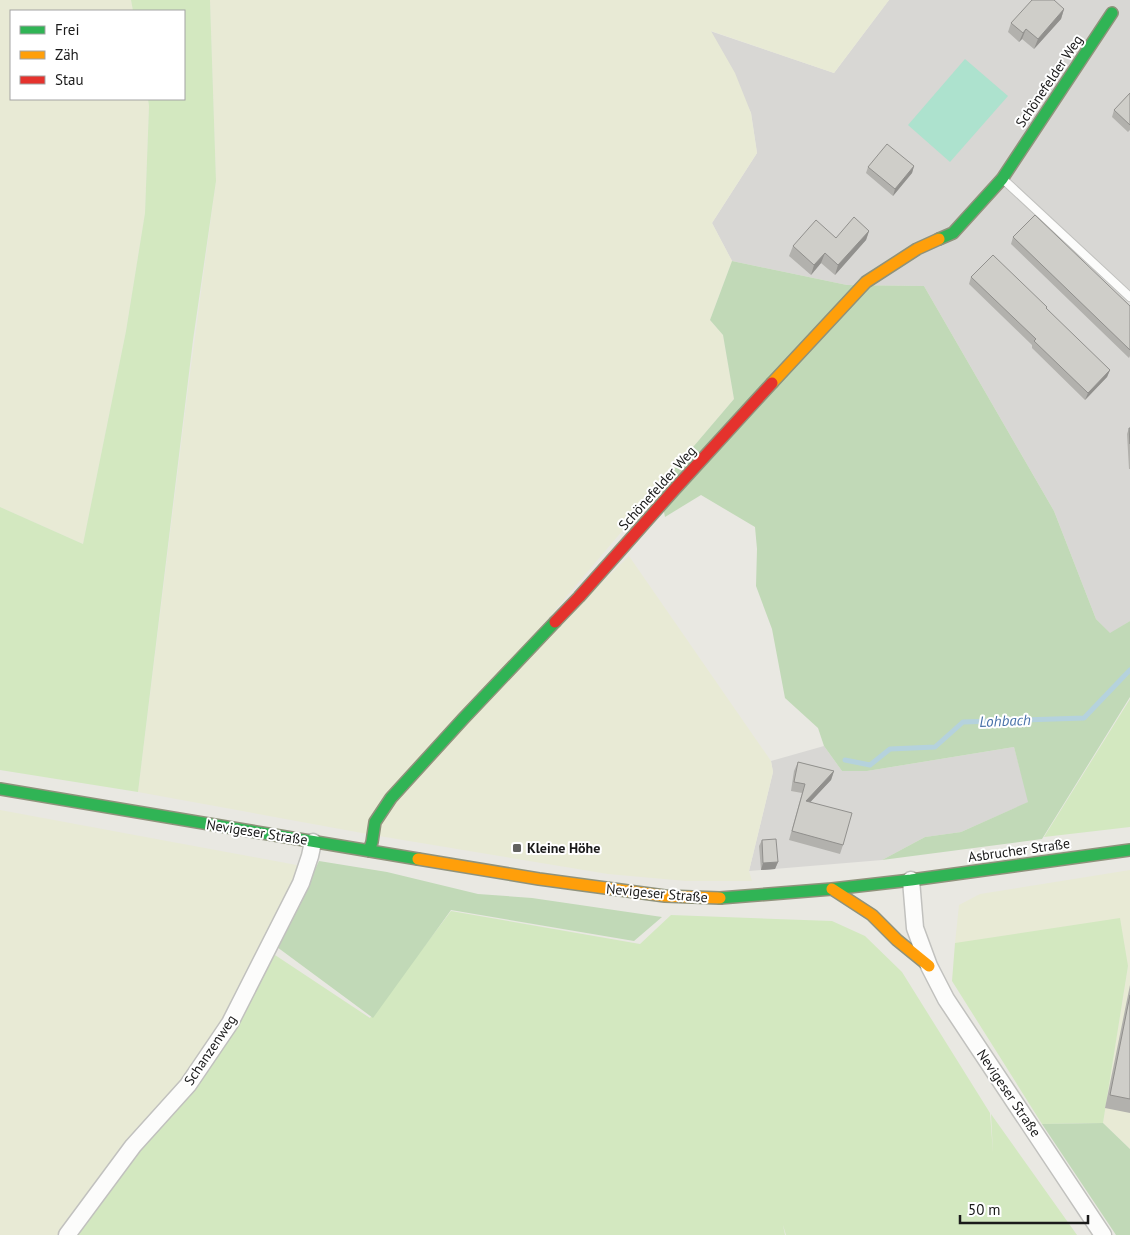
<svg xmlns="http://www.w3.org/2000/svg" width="1130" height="1235" font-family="'PT Sans',sans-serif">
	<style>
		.residential { fill: #d8d7d4 }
		.farmland { fill: #e8ead5 }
		.grass { fill: #d3e8c0 }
		.forest { fill: #c1d9b7 }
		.pitch { fill: #ade2ce }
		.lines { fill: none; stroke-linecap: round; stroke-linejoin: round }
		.stream { stroke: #b5d2dd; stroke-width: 5 }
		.lane-casing { stroke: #c1c1be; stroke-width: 10 }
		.street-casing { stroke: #c1c1be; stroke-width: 19 }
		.fast-casing { stroke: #8f927b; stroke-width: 14 }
		.slow-casing { stroke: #8f927b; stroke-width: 14 }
		.jam-casing { stroke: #8f927b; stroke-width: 14 }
		.lane { stroke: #fcfcfb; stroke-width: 8 }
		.street { stroke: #fcfcfb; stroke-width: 16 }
		.fast { stroke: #30b455; stroke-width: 11 }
		.slow { stroke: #ff9f0a; stroke-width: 11 }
		.jam { stroke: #e5322d; stroke-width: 11 }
		.wall { fill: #b2b1ad }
		.shaded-wall { fill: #91908d }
		.building { fill: #cfcec9; stroke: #91908d }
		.poi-dot { fill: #626260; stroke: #fff; stroke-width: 2 }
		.labels { text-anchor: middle; stroke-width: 4; stroke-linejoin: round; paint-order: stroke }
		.street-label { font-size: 14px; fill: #1a1a1a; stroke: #fff }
		.poi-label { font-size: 14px; font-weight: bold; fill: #1a1a1a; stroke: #fff; text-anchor: start }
		.water-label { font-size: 15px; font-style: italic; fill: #4872a9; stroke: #fff }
	</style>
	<rect width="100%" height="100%" fill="#e9e8e2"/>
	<path class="residential" d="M889,0H1130V621L1110,634L1096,619L1054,511L924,286L847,285L732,261L712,223L757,153L751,113L710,31L834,73Z
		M824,746L842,771H867L1014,747L1029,802L961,832L925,837L882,860L749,871L773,772L771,761Z"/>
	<path class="farmland" d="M0,0H131L133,11H11V99H148L149,106L145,213L126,331L83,544L0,507Z
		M210,0H889L834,73L711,31L735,73L751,113L757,153L712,223L732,261L710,320L723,335L734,399L468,713L629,556L771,761L773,772L749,871L752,881H686L608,874L373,835L138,792L188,389L216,181Z
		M0,810L302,866L223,1027L61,1235H0Z
		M1130,870V1149L1103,1123L1128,966L955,943L959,905L980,894Z"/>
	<path class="grass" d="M131,0H210L216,181L193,340L138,792L0,770V507L83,544L126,331L145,213L149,106L148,99H184V11H133Z
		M1130,699V827L1044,837Z
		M451,911L640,944L671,915L832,921L865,936L902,972L990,1113L993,1153L991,1114L1077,1235H786L783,1225L785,1235H74L143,1147L211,1067L275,955L370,1018Z
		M1120,918L1128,966L1103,1123L1042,1124L952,981L955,943Z"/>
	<path class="forest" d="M732,261L847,285L924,286L1054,511L1096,619L1110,633L1130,621V697L1042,839L882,860L925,837L961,832L1028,802L1014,747L867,771H842L824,746L818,728L785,698L772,629L756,586L757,549L755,527L701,495L665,517L659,487L734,399L723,335L710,320Z
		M319,861L387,872L478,894L532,898L662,917L634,941L451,910L373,1018L277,947Z
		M1103,1123L1130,1149V1235H1116L1042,1124Z"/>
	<path class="pitch" d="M965,59L1008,96L950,162L908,125Z"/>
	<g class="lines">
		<path class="stream" d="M845,760L870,765L890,749L935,747L963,722L1084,718L1130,670"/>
		<g class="lane-casing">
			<path id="lane" d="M1004,180L1130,297"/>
		</g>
		<g class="street-casing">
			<path id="street" d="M911,880L915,928L929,966L946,999L1103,1235
				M67,1235L133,1146L188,1085L230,1023L301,883L310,856L313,842"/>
		</g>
		<g class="fast-casing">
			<path id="fast" d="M939,239L953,233L1002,179L1112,13
				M0,789L418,859
				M369,851L372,842L375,822L391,798L463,719L555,622
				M720,898L832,889L911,880L1130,850"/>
		</g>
		<g class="slow-casing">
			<path id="slow" d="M772,383L866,282L917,249L939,239
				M418,859L539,879L665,896L720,898
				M832,889L872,915L897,940L929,966"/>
		</g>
		<g class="jam-casing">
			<path id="jam" d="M555,622L579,597L674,490L772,383"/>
		</g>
		<use href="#lane" class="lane"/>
		<use href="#street" class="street"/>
		<use href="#fast" class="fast"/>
		<use href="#slow" class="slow"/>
		<use href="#jam" class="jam"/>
	</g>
	<path class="wall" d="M1064,9L1061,19L1034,49L1022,39L1019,42L1008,32L1011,23Z
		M1130,93V130L1128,132L1112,117L1114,110Z
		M914,166L912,173L893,196L866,173L868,167Z
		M869,231L866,240L835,275L821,263L811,275L789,256L793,246Z
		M1013,237L1130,306V356L1129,358L1011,244Z
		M971,277L1110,370L1107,377L1085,400L1032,348V345L969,284Z
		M1129,428H1130V469H1129L1127,434Z
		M798,762L834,771L831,780L810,802L843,845L840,854L789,840L802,793L791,791L794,771Z
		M762,840L778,862L775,869L761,870L759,846Z
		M1130,985V1113L1105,1108Z"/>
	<path class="shaded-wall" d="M1064,9L1061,19L1034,49L1038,39Z
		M1026,29L1022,39L1019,42L1023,33Z
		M914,166L912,173L893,196L895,189Z
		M869,231L866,240L835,275L838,265Z
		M825,253L821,263L811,275L814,265Z
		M1110,370L1107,377L1085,400L1088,393Z
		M834,771L831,780L803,810L806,801Z
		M778,862L775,869L761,870L763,863Z"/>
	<path class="building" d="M1032,0H1054L1064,9L1038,39L1026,29L1023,33L1011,23Z
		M1130,93V125L1114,110Z
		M887,144L914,166L895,189L868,167Z
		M1035,215L1130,306V350L1013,237Z
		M854,217L869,231L838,265L825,253L814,265L793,246L816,220L836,238Z
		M993,255L1047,307L1046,308L1110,370L1088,393L1034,341L1036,339L971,277Z
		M1129,428H1130V444Z
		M798,762L834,771L806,801L852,813L843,845L792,831L805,784L794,782Z
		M776,839L778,862L763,863L762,840Z
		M1130,995V1099L1110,1095Z"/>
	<rect class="poi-dot" x="512" y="843" width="10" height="10" rx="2.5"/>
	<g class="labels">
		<g class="street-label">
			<text transform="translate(1049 81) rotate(-56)" y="5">Schönefelder Weg</text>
			<text transform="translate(657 488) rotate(-48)" y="5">Schönefelder Weg</text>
			<text transform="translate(257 832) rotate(9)" y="5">Nevigeser Straße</text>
			<text transform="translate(1019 850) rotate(-8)" y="5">Asbrucher Straße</text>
			<text transform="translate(657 893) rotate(5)" y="5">Nevigeser Straße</text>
			<text transform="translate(210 1050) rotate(-56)" y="5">Schanzenweg</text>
			<text transform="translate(1009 1093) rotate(56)" y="5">Nevigeser Straße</text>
		</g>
		<g class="poi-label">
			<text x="527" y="853">Kleine Höhe</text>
		</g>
		<g class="water-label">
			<text transform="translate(1005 721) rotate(-2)" y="5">Lohbach</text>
		</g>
	</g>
	<rect x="10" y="10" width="175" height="90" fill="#ffffff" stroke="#a3a3a3"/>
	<rect x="20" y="26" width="25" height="8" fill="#30b455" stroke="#a3a3a3"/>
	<text x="55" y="35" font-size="15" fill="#1a1a1a">Frei</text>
	<rect x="20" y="51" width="25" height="8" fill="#ff9f0a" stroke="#a3a3a3"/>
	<text x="55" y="60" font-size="15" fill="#1a1a1a">Zäh</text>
	<rect x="20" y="76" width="25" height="8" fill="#e5322d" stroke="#a3a3a3"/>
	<text x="55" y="85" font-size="15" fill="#1a1a1a">Stau</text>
	<path d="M960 1215v8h128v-8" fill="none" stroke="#1a1a1a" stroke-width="2.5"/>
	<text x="968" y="1215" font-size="15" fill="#1a1a1a" stroke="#ffffff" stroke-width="4" paint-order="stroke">50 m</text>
</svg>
